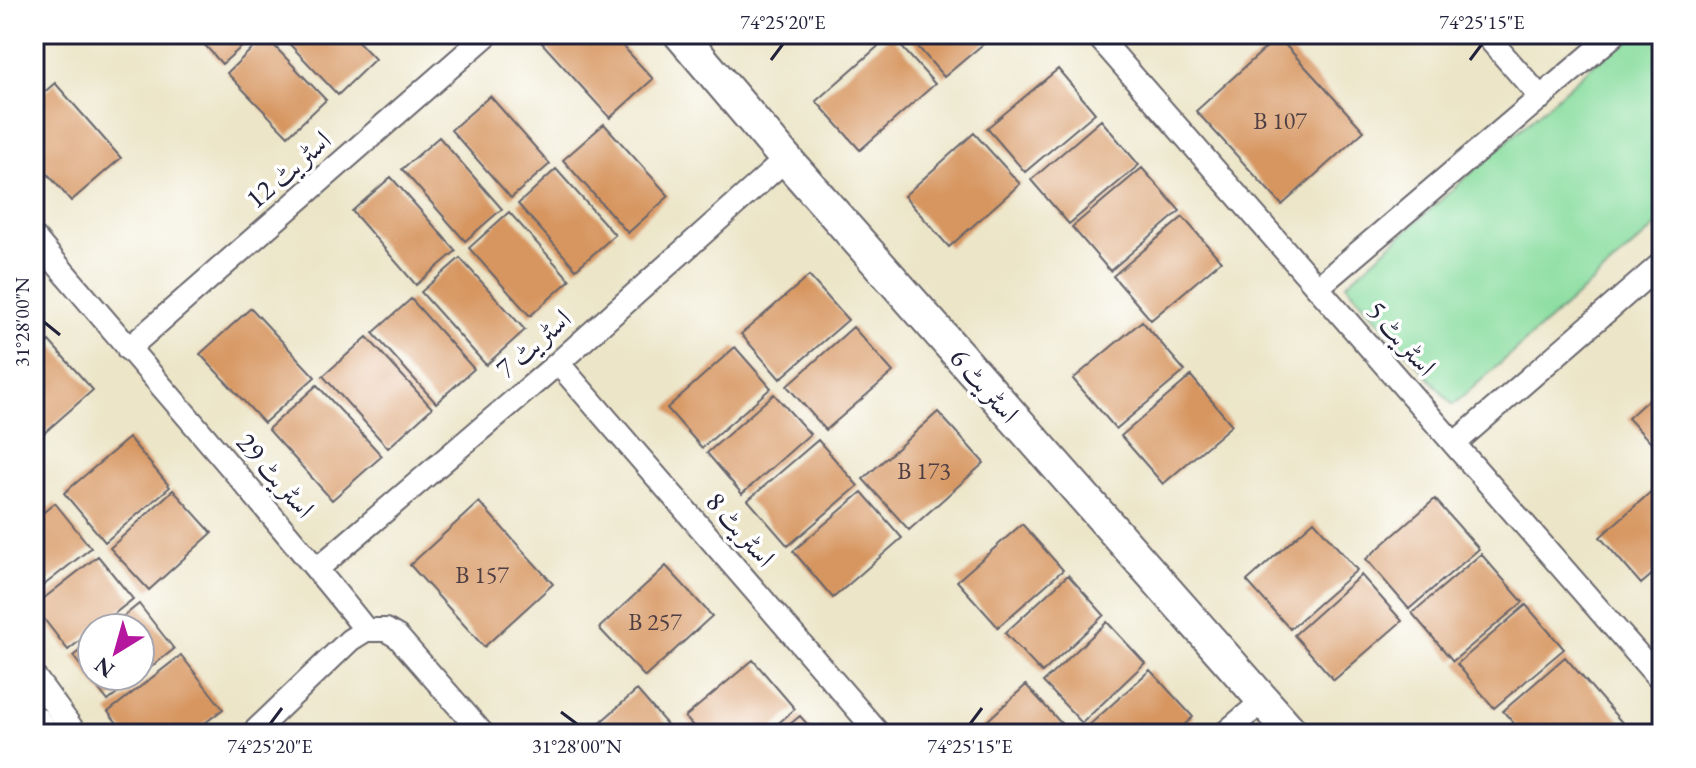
<svg xmlns="http://www.w3.org/2000/svg" width="1696" height="768" font-family="'EB Garamond',Amiri,serif">
	<style>
		.green { fill: #89dd9f; stroke: #56806d; stroke-width: 2 }
		.building { fill: #d79661 }
		.lines { fill: none; stroke-linecap: round; stroke-linejoin: round }
		.street-casing { stroke: #69666c; stroke-width: 26 }
		.secondary-casing { stroke: #69666c; stroke-width: 36 }
		.street { stroke: #fff; stroke-width: 22 }
		.secondary { stroke: #fff; stroke-width: 32 }
		.ticks { fill: none; stroke: #22223b; stroke-width: 3 }
		.labels { text-anchor: middle; stroke-width: 7; stroke-linejoin: round; paint-order: stroke }
		.number-label { font-size: 24px; fill: #4f3f44 }
		.street-label { font-size: 28px; fill: #22223b; stroke: #fff }
		.neatline { fill: none; stroke: #22223b; stroke-width: 3 }
		.ticks-label { font-size: 20px; text-anchor: middle; fill: #22223b }
	</style>
	<rect width="100%" height="100%" fill="#fff"/>
	<filter id="ink" filterUnits="userSpaceOnUse"><feTurbulence type="fractalNoise" baseFrequency=".0125" numOctaves="2"/><feDisplacementMap in="SourceGraphic" scale="16" xChannelSelector="R" yChannelSelector="G"/><feConvolveMatrix kernelMatrix="1 2 1 2 8 2 1 2 1" color-interpolation-filters="sRGB"/></filter>
	<filter id="wash" filterUnits="userSpaceOnUse"><feTurbulence type="fractalNoise" baseFrequency=".006" numOctaves="4" result="noise"/><feDisplacementMap in="SourceGraphic" scale="32" xChannelSelector="R" yChannelSelector="G"/><feGaussianBlur stdDeviation="1.8" result="paint"/><feColorMatrix in="noise" values="0 0 0 0 0 0 0 0 0 0 0 0 0 0 0 0 0 1.4 0 .05"/><feComposite in="paint" operator="in"/></filter>
	<g filter="url(#wash)">
		<rect width="100%" height="100%" fill="#ece5c8"/>
		<path class="green" d="M1628,34H1662V221L1453,405L1346,284Z"/>
		<g id="blocks">
			<path class="building" d="M195,34H256L222,64Z
				M280,34H351L375,59L338,95Z
				M552,34H612L653,79L610,118L542,43Z
				M907,34H995L944,77Z
				M891,35L935,84L860,150L816,101Z
				M265,36L326,100L288,136L227,73Z
				M1278,37L1364,131L1282,205L1196,111Z
				M1058,69L1095,113L1025,172L987,128Z
				M55,83L121,158L71,201L34,158V101Z
				M490,96L550,164L511,198L451,130Z
				M1101,120L1139,165L1069,224L1031,180Z
				M604,124L669,196L628,233L563,160Z
				M974,133L1020,184L949,247L904,196Z
				M439,137L502,209L465,241L402,169Z
				M1142,168L1180,211L1110,271L1072,227Z
				M556,169L615,235L576,269L518,204Z
				M391,177L456,251L416,285L352,211Z
				M509,212L570,280L530,316L469,248Z
				M1183,217L1221,261L1151,320L1113,276Z
				M460,258L525,330L486,365L421,292Z
				M809,276L848,320L780,379L741,334Z
				M411,299L474,369L436,403L373,333Z
				M251,308L315,377L264,423L200,354Z
				M1142,321L1185,371L1116,429L1073,379Z
				M853,327L893,372L826,430L787,386Z
				M367,337L432,408L388,448L323,376Z
				M49,341L93,390L34,442V354Z
				M735,347L771,388L702,448L667,408Z
				M1191,376L1232,425L1163,484L1121,436Z
				M317,385L382,456L332,500L268,429Z
				M1662,387V455L1628,418Z
				M774,394L810,434L742,494L707,453Z
				M938,412L984,463L909,530L863,479Z
				M129,438L170,487L105,542L64,493Z
				M818,440L858,486L788,546L748,500Z
				M1662,482V566L1641,584L1600,537Z
				M173,490L212,533L149,590L110,548Z
				M862,492L902,538L833,598L793,551Z
				M1435,499L1479,549L1409,609L1366,559Z
				M479,502L553,584L484,647L410,565Z
				M55,503L91,548L34,593V520Z
				M1314,521L1357,570L1290,629L1247,581Z
				M1022,524L1063,570L998,627L957,581Z
				M1481,554L1523,602L1453,661L1412,613Z
				M98,556L133,599L96,628H92V631L68,650L34,606Z
				M666,566L712,616L645,677L599,628Z
				M1068,575L1104,615L1042,673L1005,633Z
				M1361,575L1402,621L1334,680L1294,635Z
				M139,604L174,649L140,676V628H109Z
				M1526,605L1564,649L1494,708L1457,664Z
				M1107,622L1145,663L1082,723L1043,682Z
				M92,641V676H140L108,701L73,656Z
				M181,655L223,709L191,734H126L108,712Z
				M1565,657L1632,734H1523L1503,711Z
				M753,660L795,709L766,734H700L685,717Z
				M1150,670L1193,717L1174,734H1091L1086,728Z
				M1026,685L1071,734H973Z
				M637,690L670,728L664,734H587Z
				M800,716L816,734H778Z"/>
		</g>
	</g>
	<g filter="url(#ink)">
		<use href="#blocks" fill-opacity="0" stroke="#69666c" stroke-width="2"/>
		<g class="lines">
			<g class="street-casing">
				<path id="street" d="M1096,34L1662,682
					M1485,34L1541,98
					M34,237C144,368 259,496 366,630H386L398,637L483,734
					M1318,287L1615,34
					M128,349L488,34
					M558,363L879,734
					M1454,444L1662,263
					M317,569L558,363L786,159
					M34,676L76,734
					M252,734L350,640L366,630
					M1224,734L1263,701"/>
			</g>
			<g class="secondary-casing">
				<path id="secondary" d="M680,34L786,159L1293,734
					M34,722L43,734"/>
			</g>
			<use href="#street" class="street"/>
			<use href="#secondary" class="secondary"/>
		</g>
	</g>
	<path class="ticks" d="M771,60L783,44M1470,60L1482,44M44,322L60,335M561,712L577,724M270,724L282,708M970,724L982,708"/>
	<g class="labels">
		<g class="number-label">
			<text x="1280" y="129">B 107</text>
			<text x="924" y="479">B 173</text>
			<text x="482" y="583">B 157</text>
			<text x="655" y="630">B 257</text>
		</g>
		<g class="street-label">
			<text transform="translate(288 169) rotate(-41)" y="10">اسٹریٹ 12</text>
			<text transform="translate(1402 338) rotate(49)" y="10">اسٹریٹ 5</text>
			<text transform="translate(533 343) rotate(-41)" y="10">اسٹریٹ 7</text>
			<text transform="translate(985 385) rotate(49)" y="10">اسٹریٹ 6</text>
			<text transform="translate(276 475) rotate(49)" y="10">اسٹریٹ 29</text>
			<text transform="translate(741 529) rotate(49)" y="10">اسٹریٹ 8</text>
		</g>
	</g>
	<rect width="1696" height="768" fill="none" stroke="#fff" stroke-width="88"/>
	<g transform="translate(116 652) rotate(217)"><circle r="38" fill="#ffffff" stroke="#a7a7b1" stroke-width="2"/>
	<path d="M0-6L14 30L0 20L-14 30Z" fill="#b5179e"/>
	<text y="-12" font-size="22" font-weight="bold" text-anchor="middle" fill="#22223b">N</text>
	</g>
	<rect x="44" y="44" width="1608" height="680" class="neatline"/>
	<g class="ticks-label">
		<text x="783" y="29">74°25'20"E</text>
		<text x="1482" y="29">74°25'15"E</text>
		<text transform="translate(22 322) rotate(-90)" y="7">31°28'00"N</text>
		<text x="270" y="753">74°25'20"E</text>
		<text x="577" y="753">31°28'00"N</text>
		<text x="970" y="753">74°25'15"E</text>
	</g>
</svg>
